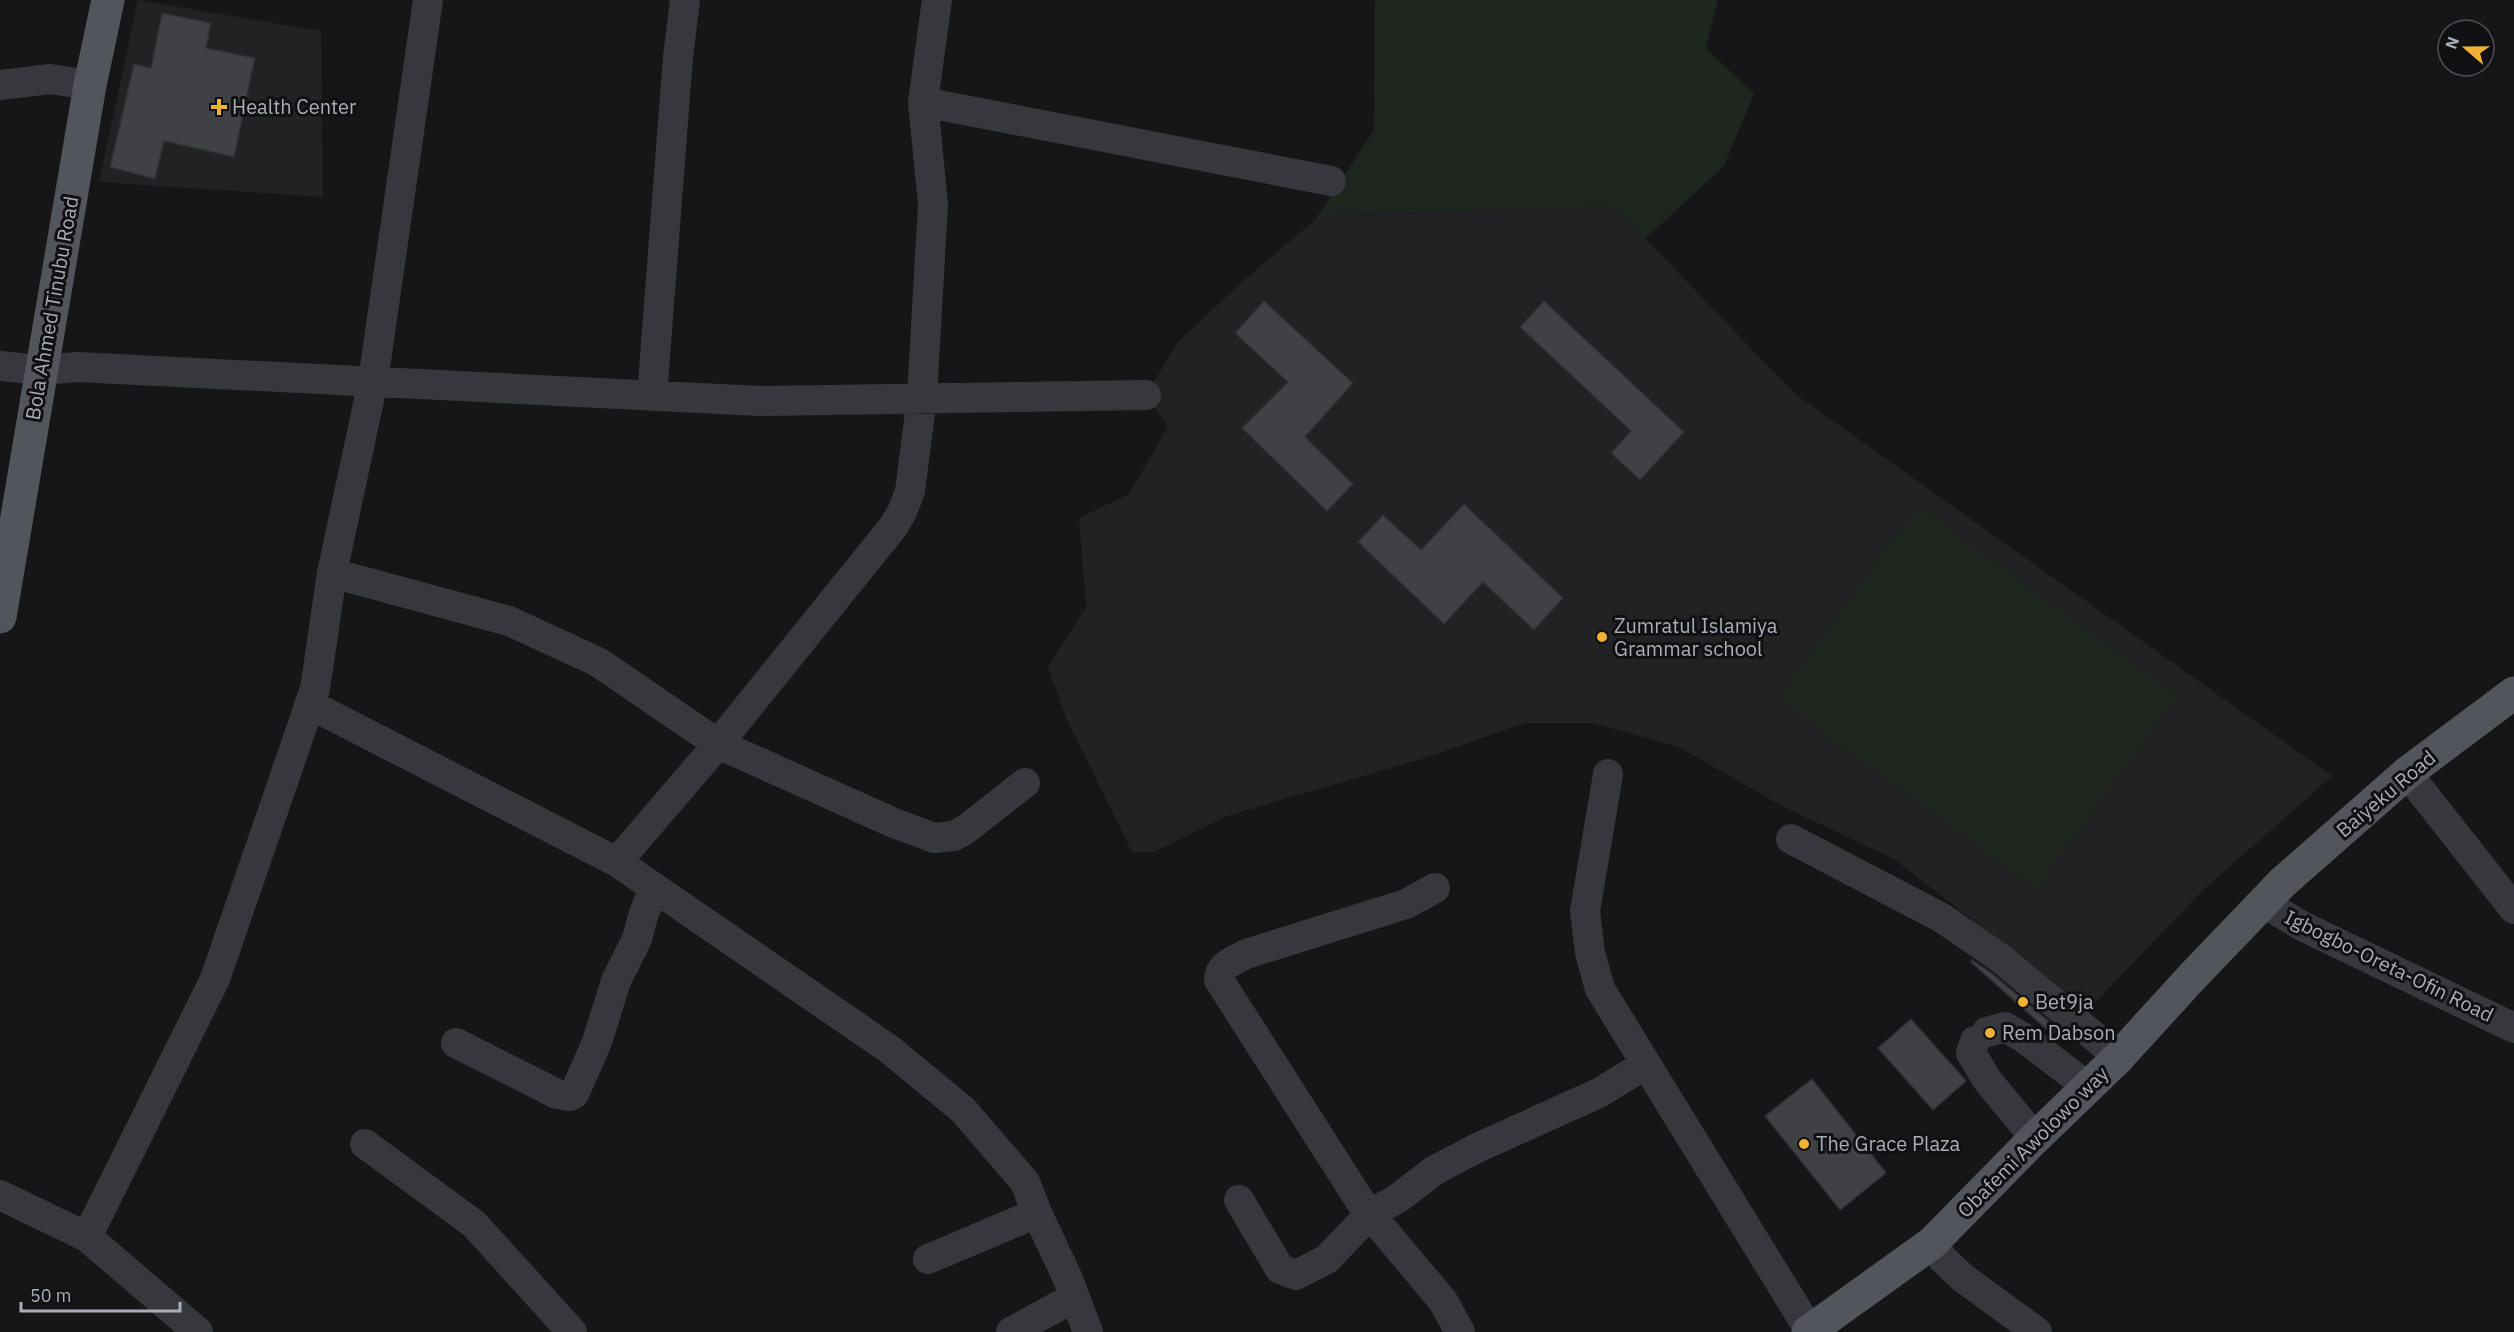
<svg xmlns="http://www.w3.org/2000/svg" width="2514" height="1332" font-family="'IBM Plex Sans',sans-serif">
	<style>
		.built { fill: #222225 }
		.green { fill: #1e261f }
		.building { fill: #404145; stroke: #303034; stroke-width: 1.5 }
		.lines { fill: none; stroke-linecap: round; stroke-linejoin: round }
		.minor { stroke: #37383d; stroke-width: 30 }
		.major { stroke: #53555c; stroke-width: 33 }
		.poi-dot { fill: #f2b134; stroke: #111113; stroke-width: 2 }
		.labels { text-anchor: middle; stroke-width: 6; stroke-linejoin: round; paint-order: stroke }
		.poi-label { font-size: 20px; fill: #a8adb8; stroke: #111113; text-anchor: start }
		.street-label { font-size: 20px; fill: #a8adb8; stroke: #111113 }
	</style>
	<rect width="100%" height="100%" fill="#161618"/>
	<path class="built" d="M138,0L321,31L323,197L99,182Z
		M1615,207L1795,394L2332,776L2202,891L2088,1010L1894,859L1782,806L1679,747L1592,723H1525L1431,756L1227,816L1154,852H1132L1067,720L1048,667L1086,607L1079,518L1129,494L1168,427L1146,395L1178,342L1242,282L1315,220L1344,214Z"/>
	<path class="green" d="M1375,0H1718L1706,48L1754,94L1724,166L1645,239L1615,207L1344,214L1315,220L1374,130Z
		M1918,506L2178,696L2036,889L1777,699Z"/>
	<path class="building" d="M162,13L211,23L206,48L255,58L234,157L164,141L155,179L110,167L134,64L151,68Z
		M1264,301L1353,383L1305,437L1353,484L1327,511L1242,428L1288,382L1235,333Z
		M1544,301L1684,432L1640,480L1611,453L1631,431L1520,327Z
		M1464,504L1563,598L1534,630L1483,582L1444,624L1358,542L1383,515L1421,550Z
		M1972,960L1990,972L2058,1029L2053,1035L1971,962Z
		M1911,1019L1966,1081L1933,1110L1878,1048Z
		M1812,1079L1886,1173L1840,1210L1765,1116Z"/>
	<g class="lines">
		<path class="minor" d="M0,85L50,79L90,85
			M923,102L1331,181
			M0,366L41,370L77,367L760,401L1146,395
			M652,396L678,57L685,0
			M332,573L509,621L598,662L718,744L894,823L934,838L954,836L965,830L1025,783
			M309,704L617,862L889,1049L963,1110L1025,1182L1037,1213L1068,1279L1088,1332
			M2407,773L2514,909
			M1608,774L1585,911L1590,953L1600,989L1810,1331
			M1791,839L1942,918L2000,958L2119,1057
			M617,862L718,744L893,527L902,512L910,491L922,397L933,204L923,102L937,0
			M1435,888L1406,904L1246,954C1234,961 1219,965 1219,980L1364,1207L1443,1301L1460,1332
			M2264,903L2302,926L2514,1028
			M1987,1032L2005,1027L2024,1038L2088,1087
			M1975,1041L1971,1053L1988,1081L2035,1138
			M456,1043L557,1094L569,1096L574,1094L597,1042L616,981L637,939L643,916L654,888
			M365,1144L474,1224L572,1332
			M0,1195L87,1237L198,1332
			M1239,1200L1280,1269L1296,1275L1327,1259L1370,1214L1397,1199L1435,1170L1479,1147L1599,1093L1646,1064
			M87,1237L215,979L315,689L332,573L373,381L428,0
			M1932,1243L1943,1259L1963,1278L2037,1332
			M928,1259L1037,1213
			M1011,1332L1075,1297"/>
		<path class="major" d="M0,617L90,85L108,0
			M1808,1332L1932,1243L2035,1138L2119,1057L2190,979L2283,882L2407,773L2514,693"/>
	</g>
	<g class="poi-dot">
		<path d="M216 98h6v6h6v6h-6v6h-6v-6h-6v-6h6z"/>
		<circle cx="1602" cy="637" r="6"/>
		<circle cx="2023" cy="1002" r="6"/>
		<circle cx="1990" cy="1033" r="6"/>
		<circle cx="1804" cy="1144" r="6"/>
	</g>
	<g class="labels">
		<g class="poi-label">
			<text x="232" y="114">Health Center</text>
			<text x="1614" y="633">Zumratul Islamiya<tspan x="1614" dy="23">Grammar school</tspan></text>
			<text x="2035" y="1009">Bet9ja</text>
			<text x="2002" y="1040">Rem Dabson</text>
			<text x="1816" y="1151">The Grace Plaza</text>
		</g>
		<g class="street-label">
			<text transform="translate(52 308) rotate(-80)" y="7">Bola Ahmed Tinubu Road</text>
			<text transform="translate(2386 794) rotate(-40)" y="7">Baiyeku Road</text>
			<text transform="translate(2389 966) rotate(26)" y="7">Igbogbo-Oreta-Ofin Road</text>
			<text transform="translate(2033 1142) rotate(-45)" y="7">Obafemi Awolowo way</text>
		</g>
	</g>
	<g transform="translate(2466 48) rotate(290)"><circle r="28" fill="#111113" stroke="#4d4f55" stroke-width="1.5"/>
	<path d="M0-4.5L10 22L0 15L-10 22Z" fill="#f2b134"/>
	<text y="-9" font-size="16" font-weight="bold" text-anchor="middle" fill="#a8adb8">N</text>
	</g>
	<path d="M21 1302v9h159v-9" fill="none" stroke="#a8adb8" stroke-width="3"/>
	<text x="30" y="1302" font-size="18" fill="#a8adb8" stroke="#111113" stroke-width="4.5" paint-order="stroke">50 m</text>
</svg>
